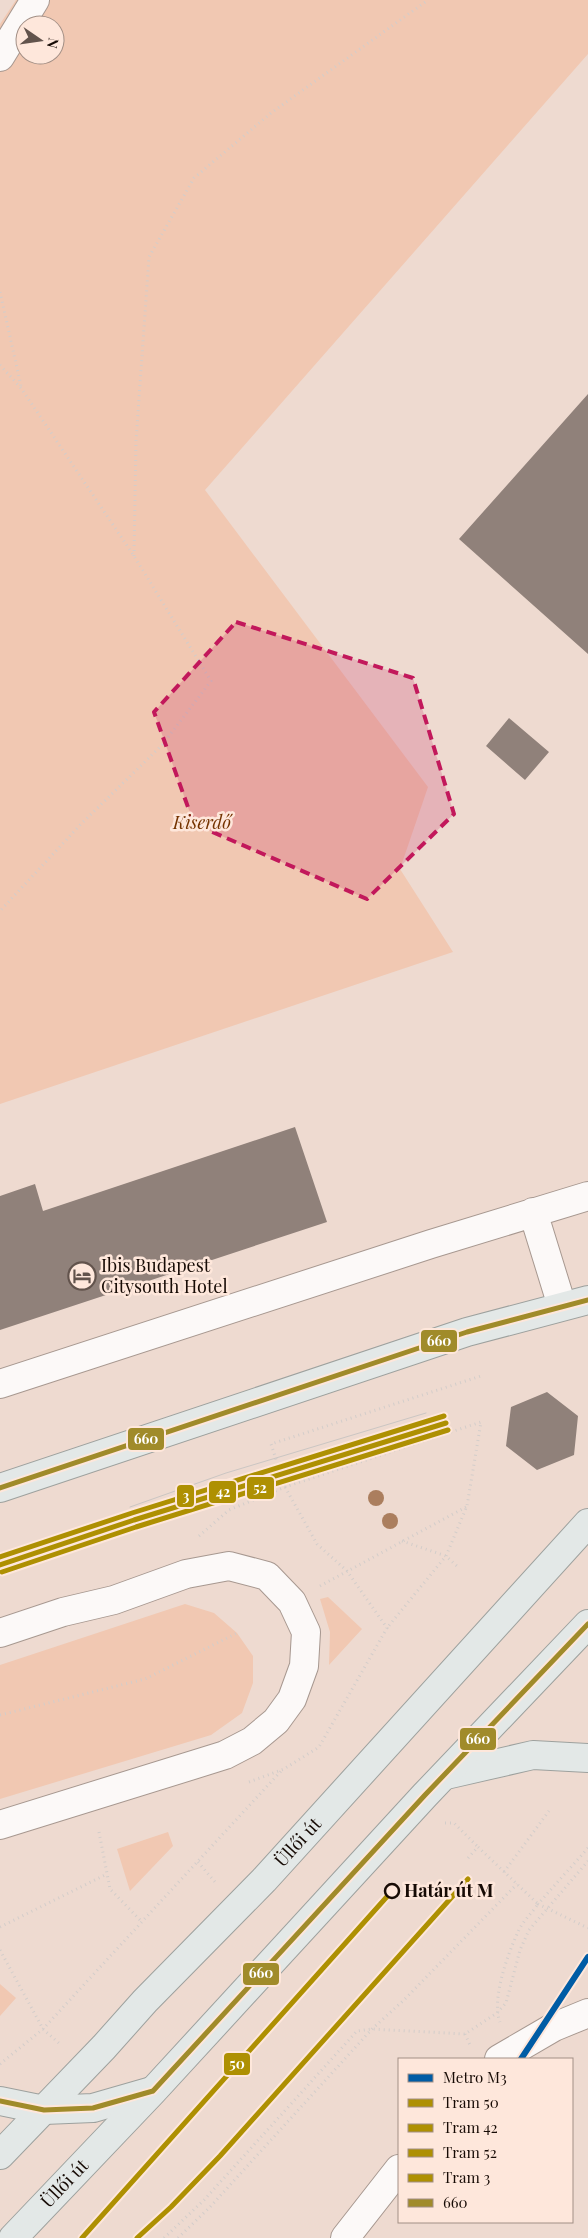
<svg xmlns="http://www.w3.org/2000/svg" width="588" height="2238" font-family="'Playfair Display',serif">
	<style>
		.green { fill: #f1c8b2; fill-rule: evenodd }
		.building { fill: #90817a }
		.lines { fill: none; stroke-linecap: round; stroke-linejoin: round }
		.minor-casing { stroke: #a79890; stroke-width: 30 }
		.major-casing { stroke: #9da19e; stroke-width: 30 }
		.path { stroke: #d3cdca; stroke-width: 3; stroke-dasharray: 1 4; stroke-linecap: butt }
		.minor { stroke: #fcf9f8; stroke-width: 28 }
		.major { stroke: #e3e8e7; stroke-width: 28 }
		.tram { stroke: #cbc6c3; stroke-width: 1 }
		.bus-1-casing { stroke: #fee7db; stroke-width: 9 }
		.bus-1 { stroke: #a08b2a; stroke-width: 5 }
		.tram-1-casing { stroke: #fee7db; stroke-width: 9 }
		.tram-2-casing { stroke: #fee7db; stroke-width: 9 }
		.tram-3-casing { stroke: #fee7db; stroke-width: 9 }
		.tram-4-casing { stroke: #fee7db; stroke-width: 9 }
		.tram-1 { stroke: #ae9002; stroke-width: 5 }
		.tram-2 { stroke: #ae9002; stroke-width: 5 }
		.tram-3 { stroke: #ae9002; stroke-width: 5 }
		.tram-4 { stroke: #ae9002; stroke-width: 5 }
		.metro-1-casing { stroke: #fee7db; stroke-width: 10 }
		.metro-1 { stroke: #005ca5; stroke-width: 6 }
		.tree { fill: #ab7e5e }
		.marked { fill: #c2185b; fill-opacity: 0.2; stroke: #c2185b; stroke-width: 4; stroke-dasharray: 10 6; stroke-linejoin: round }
		.stop-dot { fill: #fee7db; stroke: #170b05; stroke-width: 2.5 }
		.labels { text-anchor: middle; stroke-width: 5; stroke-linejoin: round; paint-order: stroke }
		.park-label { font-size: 18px; font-style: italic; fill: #753300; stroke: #fee7db }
		.poi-label { font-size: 18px; fill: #170b05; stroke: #fee7db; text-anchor: start }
		.street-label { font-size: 18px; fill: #170b05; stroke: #fee7db }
		.stop-label { font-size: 18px; font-weight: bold; fill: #170b05; stroke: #fee7db; text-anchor: start }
		.line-badge { stroke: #fee7db; stroke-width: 2 }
		.badge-label { font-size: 14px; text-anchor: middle; font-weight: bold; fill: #fff }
	</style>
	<rect width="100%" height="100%" fill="#eedad0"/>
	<path class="green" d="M16,0H588V54L205,490L428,787L400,869L453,952L0,1104V24ZM25,25H55V55H25Z
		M328,1597L362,1629L329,1665L330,1632L320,1599Z
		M185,1604L214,1613L237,1633L253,1656V1683L242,1713L211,1735L0,1799V1665Z
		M168,1832L173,1846L130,1891L117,1849Z
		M0,1984L16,1998L0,2016Z"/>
	<path class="building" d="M588,394V654L459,539Z
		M509,718L549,752L525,780L486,746Z
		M295,1127L327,1222L0,1330V1196L35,1184L43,1211Z
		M547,1392L578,1416L574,1455L537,1470L506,1446L511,1407Z"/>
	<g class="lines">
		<g class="minor-casing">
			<path id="minor" d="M0,57L35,0
				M533,1212L562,1306
				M0,1384L431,1244L588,1196
				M0,1633L63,1612L114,1600L186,1574L229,1566L267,1576L292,1602L306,1632L304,1666L292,1699L276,1721L252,1741L225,1755L0,1825
				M499,2059L554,2027L588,2013
				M345,2238L399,2169"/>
		</g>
		<g class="major-casing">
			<g id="major">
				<path d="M0,1488L467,1332L588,1300"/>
				<path d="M446,1775L533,1755L588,1758"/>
				<path d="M0,2101L44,2110L93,2108L152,2091"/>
				<path id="s1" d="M0,2155L104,2047L145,2001L264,1880L588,1523"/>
				<path id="s2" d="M13,2238L153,2091L425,1795L588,1624"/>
			</g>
		</g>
		<path class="path" d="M0,292L21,386
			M0,365L21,388L134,556L211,681L162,745L81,824L0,911
			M134,556L136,441L149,257L194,178L271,113L428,0
			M199,1536L229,1510L285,1487L481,1422L467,1506L446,1556L387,1628
			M402,1541L446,1556L459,1568
			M320,1586L466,1507
			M0,1715L145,1679L237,1633
			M249,1782L284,1769L319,1747L387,1628L347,1571L317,1544L285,1487L271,1444L481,1376
			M445,1823H454L478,1847
			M99,1832L110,1889L142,1922
			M588,1848L538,1904L588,1928
			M468,1858L478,1847L538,1904C532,1913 522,1922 518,1932C508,1953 491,2000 500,2022
			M198,1862L215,1882
			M504,1872L549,1811
			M0,1927L107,1874
			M0,1950L43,2029L61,2045
			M465,2034L470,2045
			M0,2064L43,2029L283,1769
			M164,2238L204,2200L357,2031L372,2029L465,2034L497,2013L506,2003L520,1950L529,1930L588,1861
			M178,2238L210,2207L372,2029L404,2000L517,1884"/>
		<use href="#minor" class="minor"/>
		<use href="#major" class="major"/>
		<path class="tram" d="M130,1507L226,1473L426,1413"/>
		<g class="bus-1-casing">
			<path id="bus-1" d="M0,1488L467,1332L588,1300
				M153,2091L425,1795L588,1624
				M0,2101L44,2110L93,2108L153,2091"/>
		</g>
		<use href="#bus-1" class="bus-1"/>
		<g class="tram-1-casing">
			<path id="tram-1" d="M82,2238L392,1891
				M137,2238L171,2207L220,2156L468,1879"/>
		</g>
		<g class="tram-2-casing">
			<path id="tram-2" d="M0,1565L134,1520L446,1423"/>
		</g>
		<g class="tram-3-casing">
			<path id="tram-3" d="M2,1572L136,1527L448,1430"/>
		</g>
		<g class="tram-4-casing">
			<path id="tram-4" d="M0,1557L132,1513L444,1416"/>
		</g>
		<use href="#tram-1" class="tram-1"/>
		<use href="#tram-2" class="tram-2"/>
		<use href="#tram-3" class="tram-3"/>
		<use href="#tram-4" class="tram-4"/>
		<g class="metro-1-casing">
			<path id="metro-1" d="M521,2059L588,1957"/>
		</g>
		<use href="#metro-1" class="metro-1"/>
	</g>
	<g class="tree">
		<circle cx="376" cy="1498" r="8"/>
		<circle cx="390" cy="1521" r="8"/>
	</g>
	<path class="marked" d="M236,622L413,678L454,814L367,899L194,824L154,712Z"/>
	<defs>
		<g id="hotel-ring" transform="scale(1.4375)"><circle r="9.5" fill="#fee7db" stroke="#62534c" stroke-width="1.5"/><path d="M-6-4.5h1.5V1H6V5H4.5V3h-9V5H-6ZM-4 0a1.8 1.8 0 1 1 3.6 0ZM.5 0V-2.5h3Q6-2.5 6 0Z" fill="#62534c"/></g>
	</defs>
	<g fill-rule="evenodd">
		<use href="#hotel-ring" x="82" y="1276"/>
	</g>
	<circle class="stop-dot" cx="392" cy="1891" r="7"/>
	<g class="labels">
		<g class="park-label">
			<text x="202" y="829">Kiserdő</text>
		</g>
		<g class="poi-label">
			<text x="101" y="1272">Ibis Budapest<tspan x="101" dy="21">Citysouth Hotel</tspan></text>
		</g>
		<g class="street-label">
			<text dy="6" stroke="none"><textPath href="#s1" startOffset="432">Üllői út</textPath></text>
			<text dy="6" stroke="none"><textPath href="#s2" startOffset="75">Üllői út</textPath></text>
		</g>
		<g class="stop-label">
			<text x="404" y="1897">Határ út M</text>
		</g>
	</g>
	<g class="line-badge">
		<rect x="420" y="1329" width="38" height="24" rx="5" fill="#a08b2a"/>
		<rect x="127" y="1427" width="38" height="24" rx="5" fill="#a08b2a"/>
		<rect x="246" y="1476" width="29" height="24" rx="5" fill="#ae9002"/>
		<rect x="208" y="1480" width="29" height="24" rx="5" fill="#ae9002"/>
		<rect x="176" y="1484" width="19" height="24" rx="5" fill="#ae9002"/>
		<rect x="459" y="1727" width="38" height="24" rx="5" fill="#a08b2a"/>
		<rect x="242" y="1962" width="38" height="24" rx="5" fill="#a08b2a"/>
		<rect x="223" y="2052" width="28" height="24" rx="5" fill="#ae9002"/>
	</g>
	<g class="badge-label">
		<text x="439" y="1346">660</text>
		<text x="146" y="1444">660</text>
		<text x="260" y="1493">52</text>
		<text x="223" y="1497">42</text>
		<text x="186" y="1501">3</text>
		<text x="478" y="1744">660</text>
		<text x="261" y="1978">660</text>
		<text x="237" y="2069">50</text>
	</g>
	<rect x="398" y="2058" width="175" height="165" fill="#fee7db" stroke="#a28f85"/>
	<rect x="408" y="2074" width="25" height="8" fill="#005ca5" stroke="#a28f85"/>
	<text x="443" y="2083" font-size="15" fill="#170b05">Metro M3</text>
	<rect x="408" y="2099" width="25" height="8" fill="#ae9002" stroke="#a28f85"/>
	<text x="443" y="2108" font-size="15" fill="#170b05">Tram 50</text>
	<rect x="408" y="2124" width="25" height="8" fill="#ae9002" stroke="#a28f85"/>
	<text x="443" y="2133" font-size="15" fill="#170b05">Tram 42</text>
	<rect x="408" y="2149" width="25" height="8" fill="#ae9002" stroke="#a28f85"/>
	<text x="443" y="2158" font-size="15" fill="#170b05">Tram 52</text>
	<rect x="408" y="2174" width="25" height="8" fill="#ae9002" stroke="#a28f85"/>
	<text x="443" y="2183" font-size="15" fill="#170b05">Tram 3</text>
	<rect x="408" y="2199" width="25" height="8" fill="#a08b2a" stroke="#a28f85"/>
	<text x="443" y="2208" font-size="15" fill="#170b05">660</text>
	<g transform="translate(40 40) rotate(103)"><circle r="24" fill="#fee7db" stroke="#a28f85"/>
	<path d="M0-4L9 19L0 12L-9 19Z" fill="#62534c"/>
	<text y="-8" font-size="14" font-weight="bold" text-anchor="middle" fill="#170b05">N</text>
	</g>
</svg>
